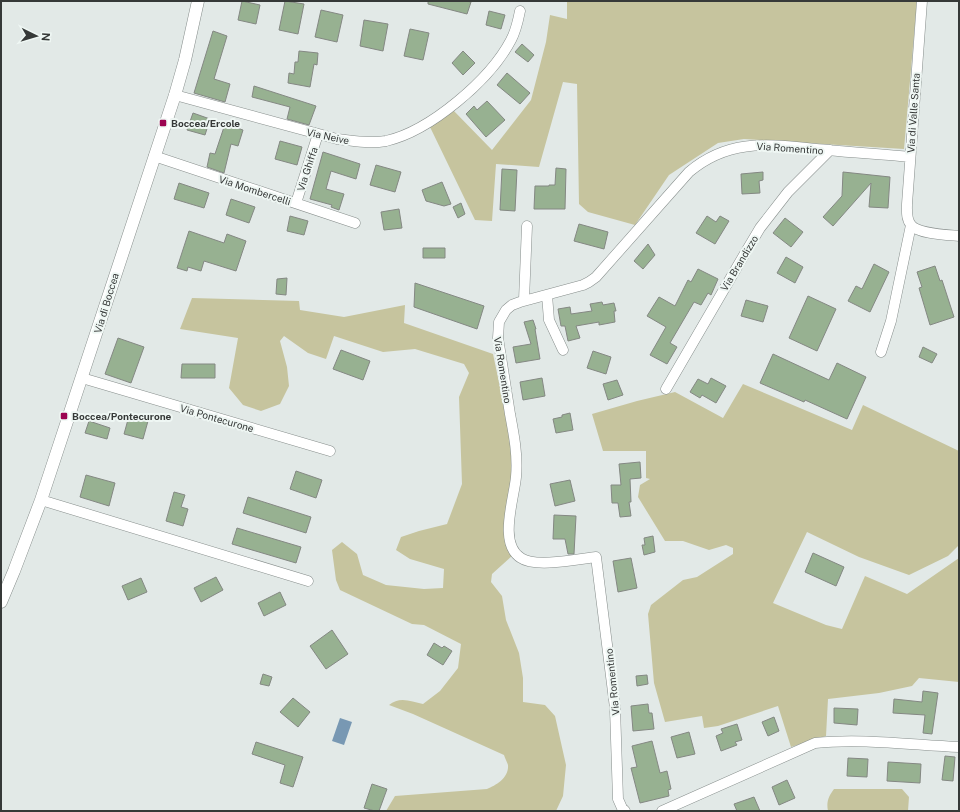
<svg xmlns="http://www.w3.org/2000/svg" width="960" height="812" font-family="'Public Sans',sans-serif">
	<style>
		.green { fill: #c6c49e }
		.water { fill: #7898b3 }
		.building { fill: #97b191; stroke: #848883 }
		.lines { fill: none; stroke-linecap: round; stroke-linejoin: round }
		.minor-casing { stroke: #878e8c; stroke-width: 11 }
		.tertiary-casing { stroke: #878e8c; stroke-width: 13 }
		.minor { stroke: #fff; stroke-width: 10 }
		.tertiary { stroke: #fff; stroke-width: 12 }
		.poi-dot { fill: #9c0451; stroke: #eff7f4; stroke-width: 1.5 }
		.labels { text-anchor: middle; stroke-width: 4; stroke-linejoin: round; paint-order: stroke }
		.street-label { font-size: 10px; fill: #363938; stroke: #eff7f4 }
		.poi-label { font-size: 10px; font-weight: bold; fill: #363938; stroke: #eff7f4; text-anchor: start }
	</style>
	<rect width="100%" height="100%" fill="#e2e9e7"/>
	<path class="green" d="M567,1H917L904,149L744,139L718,143L669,175L635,225L588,212L579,204L577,84L563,82L539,167L496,164L492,221L475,220L430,127L453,110L492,150L531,100L546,42L550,15L567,19Z
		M192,298L299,301L300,310L344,317L405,305L404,323L493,354L512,444L513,555L492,574L491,582L502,596L506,620L519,653L523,678V702L545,705L555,716L566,765L563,796L556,811H386L395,796L487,789C496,785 509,778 508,765C507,762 505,758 504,755L413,714L389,705C399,696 411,701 423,704L440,691L458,668L461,644L424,625L412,624L340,590L336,580L332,550L342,542L357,554L363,575L386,585L424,589L443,588L444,569L410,559L396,550L401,537L419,531L447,524L462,484L459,397L469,373L464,364L415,349L383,352L334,336L326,359L308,353L284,336L280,341L287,367L289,386L280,404L261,411L243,405L229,388L238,338L180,329Z
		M743,384L852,430L863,405L959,451V545L948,556L909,575L859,557L807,532L773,603L826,625L842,629L865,576L907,594L959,558V682L919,678L912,686L879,693L828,699L826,736L791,747L778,706L718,726L704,728L702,716L665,722L654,683L648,614L651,605L683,580L697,577L733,554V548L726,545L709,550L683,541H665L638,497L640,485L650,479L646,478V451H603L592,414L637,401L675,392L723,418Z
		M834,789H902L909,797L908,811H828C826,801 829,796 834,789Z"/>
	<path class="water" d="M340,718L352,722L344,745L332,741Z"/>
	<path class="building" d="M242,1L260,5L256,24L238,20Z
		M285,1L304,4L298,34L279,30Z
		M428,1H466L471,2L467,14L428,4Z
		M321,10L343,15L337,42L315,37Z
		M489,11L505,15L501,29L486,25Z
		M364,20L388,24L383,51L360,46Z
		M410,29L429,33L423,60L404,56Z
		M213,31L227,36L214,79L230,84L225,102L194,93Z
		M522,44L534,55L528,62L515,52Z
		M299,51L318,53L317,65L314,64L310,87L288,83L289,73L294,74L295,62H298Z
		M463,51L475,63L463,75L452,63Z
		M507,73L530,93L520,104L497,85Z
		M254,86L316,106L309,125L287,119L290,107L252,97Z
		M487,101L505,120L486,137L466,114L474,106L477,110Z
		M193,113L210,119L205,135L187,130Z
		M225,124L243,130L238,146L231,144L224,173L207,167L210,153L215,154Z
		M280,141L302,147L297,165L275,159Z
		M323,152L360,164L356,179L331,171L326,189L344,194L339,210L331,207L332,205L310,199Z
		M376,165L401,172L395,192L370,185Z
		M556,168L566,169L565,209H534L535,186H549V185H555Z
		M502,169L517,170L515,211L500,210Z
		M763,172V180L759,181L760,193L742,194L741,174Z
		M843,172L890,177L888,208L869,207L871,183L833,226L823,217L842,196Z
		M442,182L451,204L444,206L426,201L422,190Z
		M179,183L209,193L204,208L174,199Z
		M231,199L255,207L249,223L226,215Z
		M461,203L465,214L458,218L453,207Z
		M399,209L402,228L384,230L381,212Z
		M290,216L308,221L304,235L287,231Z
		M707,216L716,222L720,216L729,221L715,244L696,233Z
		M785,218L803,232L791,247L773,233Z
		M579,224L608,232L604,249L574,241Z
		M189,231L224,243L227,234L246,241L236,271L204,261L201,271L188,267L187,271L177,268Z
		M648,244L655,255L643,269L634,261Z
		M423,248H445V258H423Z
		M786,257L803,267L795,283L777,273Z
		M874,264L889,272L870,312L848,301L856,286L862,289Z
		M935,266L940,281L942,280L954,317L930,325L919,288L922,287L917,272Z
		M698,269L718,279L711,295L708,293L701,305L694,302L670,343L677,347L667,364L650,355L666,327L647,316L659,297L675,306L688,280L691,282Z
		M287,278L286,295L276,294L277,279Z
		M415,283L484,306L477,329L414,307Z
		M808,296L836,309L817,351L789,338Z
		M746,300L768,306L763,322L741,316Z
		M602,302L603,305L614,303L616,311H614L615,322L599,325V322L576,326L580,338L568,341L565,326H561L558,309L570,307L571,314L592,311L590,304Z
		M533,320L536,329H535L540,359L516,363L513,347L531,344L524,322Z
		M118,338L144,347L131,383L105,374Z
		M923,347L937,354L932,363L919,357Z
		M341,350L370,361L363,380L333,369Z
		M593,351L611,357L606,374L587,368Z
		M773,354L829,380L837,363L866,377L847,419L805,400L804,402L760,383Z
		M182,364H215V378H181Z
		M542,378L545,396L523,400L520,382Z
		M711,378L726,386L716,403L702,395L700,398L690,392L698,379L708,384Z
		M617,380L623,395L608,400L603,384Z
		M570,413L573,430L556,433L553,419L562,417V415Z
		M129,416L148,421L143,439L124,434Z
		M89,421L110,428L107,439L85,433Z
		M640,462L641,478L630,479L631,502H629L631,516L620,517L618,503H612L611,485H621L619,464Z
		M296,471L322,480L316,498L290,489Z
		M86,475L115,483L109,506L80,497Z
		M570,480L575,501L555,506L550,484Z
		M174,492L185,495L181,507L188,509L183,526L166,521Z
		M248,497L311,517L306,533L243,513Z
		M554,515L576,516L574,554H568L565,539H553Z
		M237,528L301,547L296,563L232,544Z
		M653,536L655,552L644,555L642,545H645L644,538Z
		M813,553L844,567L836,586L805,572Z
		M631,558L637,588L618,592L613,561Z
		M216,577L223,590L201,602L194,588Z
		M141,578L147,592L128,600L122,586Z
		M280,592L286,605L264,616L258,603Z
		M332,630L348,654L326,669L310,646Z
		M434,643L442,648L444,646L452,651L443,665L427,655Z
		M263,674L272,677L269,686L260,684Z
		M647,675L648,684L637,686L636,676Z
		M923,691L938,693L932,734L923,733L925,715L893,713L894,699L922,702Z
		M293,698L310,712L298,727L280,712Z
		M648,704L649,713H652L654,729L633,731L631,706Z
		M834,708L858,709L857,725L834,723Z
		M774,717L779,731L768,736L762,722Z
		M737,724L742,740L735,742L737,745L721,751L716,736L723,733L721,729Z
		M689,732L695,754L677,758L671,737Z
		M652,741L660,773L667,771L671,789L668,790L669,796L640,803L631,768L637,767L632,746Z
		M256,742L303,757L293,787L280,783L285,765L252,754Z
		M945,756L955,757L953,781L942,780Z
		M848,758L868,759L867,777L847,776Z
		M888,762L921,764L920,783L887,781Z
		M787,780L795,798L779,805L772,787Z
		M372,784L387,789L379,811H375L364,808Z
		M754,797L760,811H737L734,804Z"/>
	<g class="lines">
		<g class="minor-casing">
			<path id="minor" d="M922,1L907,204C907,211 906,219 911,225C918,234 948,235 959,236
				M175,95L337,139C353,141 370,144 386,141C430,131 490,80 511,40C516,31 518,21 520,11
				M154,156L355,223
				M296,203L318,134
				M547,295L549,320L563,350
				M524,300L527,226
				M881,352L891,321L911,225
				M82,378L330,451
				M666,389L744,255L760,228L788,192L830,150
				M41,500L308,581
				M625,811L622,808L618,799L615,708L596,557C579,559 535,568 521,558C498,544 514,499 516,477C518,456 514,435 510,414C506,388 502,363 498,338L499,322L506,310L512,305L520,302L583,285L589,282L596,277L689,172C733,135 776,146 828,150C855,153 883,154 910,157
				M662,811L815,743C861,738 913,745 959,747"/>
		</g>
		<g class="tertiary-casing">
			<path id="tertiary" d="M1,602L14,571L41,500L175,95L185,60L198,1"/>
		</g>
		<use href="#minor" class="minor"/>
		<use href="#tertiary" class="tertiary"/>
	</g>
	<g class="poi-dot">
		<rect x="159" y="119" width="8" height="8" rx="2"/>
		<rect x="60" y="412" width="8" height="8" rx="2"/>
	</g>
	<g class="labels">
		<g class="street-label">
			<text transform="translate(913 113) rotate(-86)" y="4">Via di Valle Santa</text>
			<text transform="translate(328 136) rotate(12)" y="4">Via Neive</text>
			<text transform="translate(790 148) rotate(4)" y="4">Via Romentino</text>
			<text transform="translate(307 169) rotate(-72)" y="4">Via Ghiffa</text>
			<text transform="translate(255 190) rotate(18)" y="4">Via Mombercelli</text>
			<text transform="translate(739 263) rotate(-59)" y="4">Via Brandizzo</text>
			<text transform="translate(106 303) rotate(-73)" y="4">Via di Boccea</text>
			<text transform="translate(503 370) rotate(81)" y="4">Via Romentino</text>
			<text transform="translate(217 418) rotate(16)" y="4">Via Pontecurone</text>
			<text transform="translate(612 682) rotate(-96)" y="4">Via Romentino</text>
		</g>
		<g class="poi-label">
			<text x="171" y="127">Boccea/Ercole</text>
			<text x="72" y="420">Boccea/Pontecurone</text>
		</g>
	</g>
	<rect width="960" height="812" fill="none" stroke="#363938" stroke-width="4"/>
	<g transform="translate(36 36) rotate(95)" stroke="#eff7f4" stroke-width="3" paint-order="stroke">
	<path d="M0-3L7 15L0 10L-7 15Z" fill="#363938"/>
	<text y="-6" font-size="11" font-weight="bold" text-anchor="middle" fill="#363938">N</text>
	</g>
</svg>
